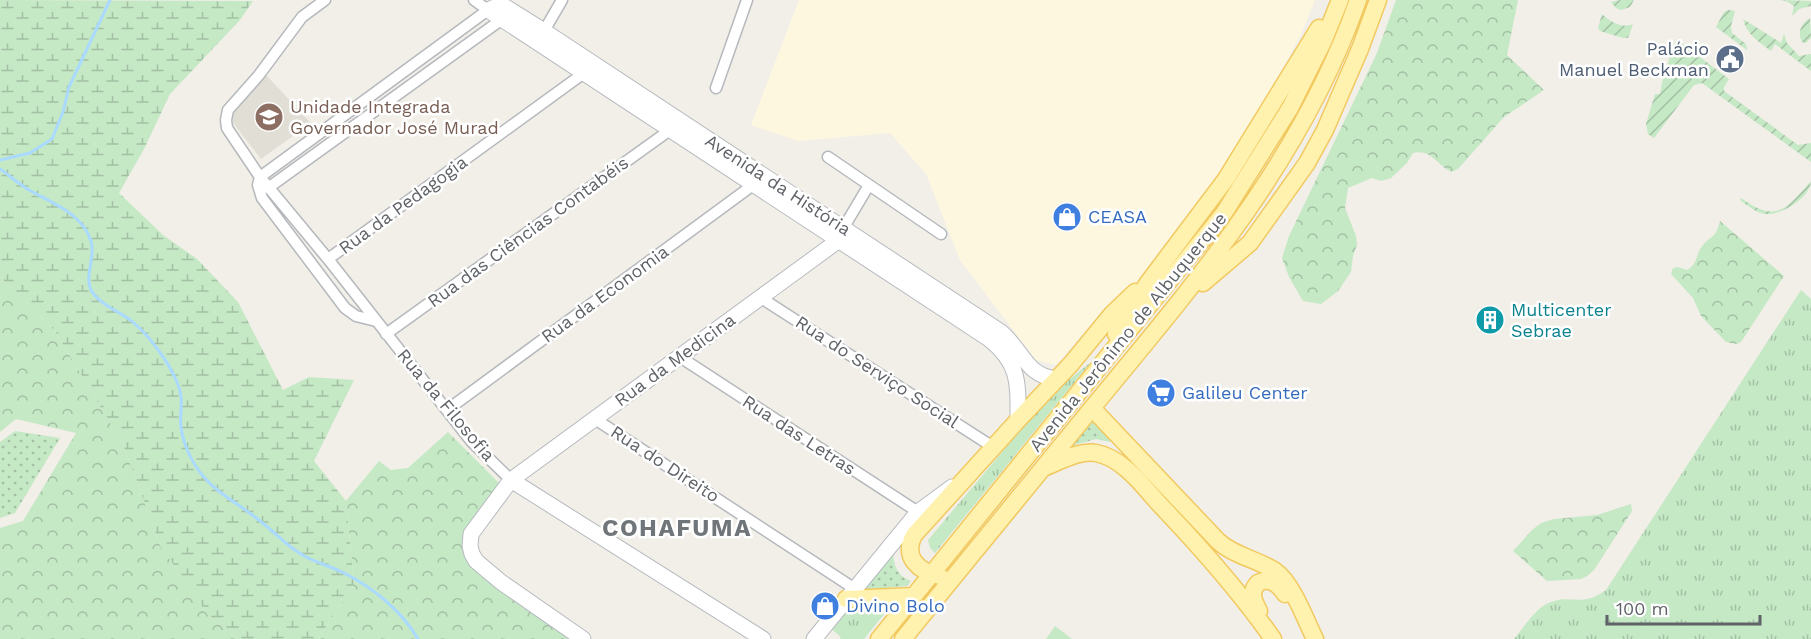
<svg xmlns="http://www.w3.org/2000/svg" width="1811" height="639" font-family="'Work Sans',sans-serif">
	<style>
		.commercial { fill: #fef7e0 }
		.education { fill: #e1ded6 }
		.grass { fill: url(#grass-dots) }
		.forest { fill: url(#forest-crowns) }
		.wetland { fill: url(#wetland-marsh) }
		.park { fill: url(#park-tufts) }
		.garden { fill: url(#garden-furrows) }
		.pitch { fill: #c5e8c5 }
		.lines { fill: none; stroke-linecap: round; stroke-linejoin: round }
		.stream { stroke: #aadaff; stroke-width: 3 }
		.street-casing { stroke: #b5b8bc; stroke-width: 13 }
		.secondary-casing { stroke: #b6babf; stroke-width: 17 }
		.primary-casing { stroke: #f2c960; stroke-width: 19 }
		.street { stroke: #fff; stroke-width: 10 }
		.secondary { stroke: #fff; stroke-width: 15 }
		.primary { stroke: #fff2af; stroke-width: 16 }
		.labels { text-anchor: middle; stroke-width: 5; stroke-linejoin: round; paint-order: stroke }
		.service-label { font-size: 18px; fill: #4e5e75; stroke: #fff; text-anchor: end }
		.education-label { font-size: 18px; fill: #785e54; stroke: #fff; text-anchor: start }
		.street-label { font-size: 18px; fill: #5f6368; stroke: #fff }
		.shop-label { font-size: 18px; fill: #366cbe; stroke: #fff; text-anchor: start }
		.culture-label { font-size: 18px; fill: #0d838f; stroke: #fff; text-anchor: start }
		.district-label { font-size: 24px; font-weight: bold; letter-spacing: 1.5px; fill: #70757a; stroke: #fff }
	</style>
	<defs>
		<pattern id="grass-dots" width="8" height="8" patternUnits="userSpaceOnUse" patternTransform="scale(1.5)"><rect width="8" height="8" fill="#c5e8c5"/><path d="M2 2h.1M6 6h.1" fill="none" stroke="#a3c0a4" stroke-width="1.8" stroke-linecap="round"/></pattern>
		<pattern id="forest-crowns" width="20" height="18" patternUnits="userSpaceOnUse" patternTransform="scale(1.5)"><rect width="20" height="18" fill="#c5e8c5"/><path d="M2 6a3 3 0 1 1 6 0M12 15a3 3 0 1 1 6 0" fill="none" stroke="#a3c0a4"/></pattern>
		<pattern id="wetland-marsh" width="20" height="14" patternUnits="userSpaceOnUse" patternTransform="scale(1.5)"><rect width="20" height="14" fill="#c5e8c5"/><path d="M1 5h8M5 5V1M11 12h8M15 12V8" fill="none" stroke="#a3c0a4"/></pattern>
		<pattern id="park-tufts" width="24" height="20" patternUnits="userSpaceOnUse" patternTransform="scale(1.5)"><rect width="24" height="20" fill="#c5e8c5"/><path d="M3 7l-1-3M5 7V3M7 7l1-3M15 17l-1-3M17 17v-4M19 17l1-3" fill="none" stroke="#a3c0a4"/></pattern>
		<pattern id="garden-furrows" width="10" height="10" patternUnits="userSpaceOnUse" patternTransform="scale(1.5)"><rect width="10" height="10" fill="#c5e8c5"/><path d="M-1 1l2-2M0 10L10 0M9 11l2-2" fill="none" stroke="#a3c0a4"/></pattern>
	</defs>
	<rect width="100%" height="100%" fill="#f1efe8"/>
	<path class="commercial" d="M799,0H1315L1302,32L1232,162L1142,282L1104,309L1056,365L1036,360L960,260L926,174L890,133L798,141L751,125Z"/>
	<path class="education" d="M266,75L311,123L261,159L233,123L231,110Z"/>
	<path class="grass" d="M1091,419L1112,440L1110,442L1096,439L1074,445L1073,443Z
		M15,431L60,438L15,513L0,518V442Z
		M893,550C893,564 897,576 911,581L907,586L861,590Z"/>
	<path class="forest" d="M1396,0H1518L1507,55L1544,90L1504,117L1458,169L1451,172C1436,164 1431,149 1413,153L1407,163L1391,178L1381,181L1372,178L1348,188L1345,208L1356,236L1357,245L1353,256L1351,272L1338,291L1321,304L1303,301L1289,277L1282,258L1289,236L1377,53Z
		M1720,221L1784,276L1741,342L1736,344L1726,342L1701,316L1693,298L1671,274L1673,268L1678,267L1687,270C1699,263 1695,254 1703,245C1714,233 1715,239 1720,221Z
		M0,277L55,331L123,444L160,545L208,615L237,639H0V528L23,521L76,433L16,419L0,432Z
		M448,432L499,483L464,531V543L479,569L569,639H318L354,584L346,501L379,461L391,470L408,468Z
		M1631,504L1632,511L1594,570L1587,576L1581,579L1547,581L1513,551L1532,530L1541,523L1554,519L1597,515Z"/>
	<path class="wetland" d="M0,0L253,1L240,20L170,94L144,149L119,193L163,235L197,259L238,302L283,390L309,377L354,380L314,461L346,501L354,584L318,639H237L208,615L160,545L123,444L55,331L0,277Z"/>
	<path class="park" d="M1801,290L1811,299V639H1514C1525,626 1535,608 1551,602C1572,594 1581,608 1606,590Z
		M1091,362L935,553L930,548L928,540L1051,394Z
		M848,605L889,608L864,639H840L841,637L829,627Z"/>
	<path class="garden" d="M1620,0H1634L1630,7L1621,10L1616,8L1611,2Z
		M1778,0L1811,1V6L1799,9L1792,16L1794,6L1786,1Z
		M1728,10L1735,11L1731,26L1732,33L1746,44L1747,50L1716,27L1724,12Z
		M1602,14C1611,22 1622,29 1633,24L1628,38H1623L1600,31L1598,28Z
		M1810,18L1811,38L1806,43L1802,42C1797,33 1801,23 1810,18Z
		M1743,19L1781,43L1784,34L1787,43L1799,56L1811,54V71L1775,44L1771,51C1758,41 1747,35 1743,19Z
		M1676,39L1729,79L1724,87V91L1798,145L1811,143V162L1702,83L1694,85L1654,138L1648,134L1646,124L1655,94H1660L1663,78Z
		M1811,181C1811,197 1781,216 1765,214C1756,213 1747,205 1740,200L1741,198C1777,224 1786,209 1811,181Z"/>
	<path class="pitch" d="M1055,626L1072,639H1046Z"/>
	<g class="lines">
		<path class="stream" d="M0,160L30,153L52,139L63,112L69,87L110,0
			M0,169C10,176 19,184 29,190C52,203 82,213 91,241C96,257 84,276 91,290C100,306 122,312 134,323C151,338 168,361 177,382C185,401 179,410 181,427C183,444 192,463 203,476C219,495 241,505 260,521C276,533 288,548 306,557C318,563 332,567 344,573C372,587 402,611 418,639"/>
		<g class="street-casing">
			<path id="street" d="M325,0L302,17L259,75L228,110L226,120L227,128L260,177L328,259L471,441L511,480
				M544,31L562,0
				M716,88L747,0
				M828,157L941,234
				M260,177L488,10L474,0
				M260,177L258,185L262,198L345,308L356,316L376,321
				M268,188L501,20
				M844,227L869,185
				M328,259L584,73L588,68
				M761,298L993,447
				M386,334L670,130
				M680,357L918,512
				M447,410L753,185L758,180
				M595,419L855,589"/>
		</g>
		<g class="secondary-casing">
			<path id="secondary" d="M1018,420C1018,383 1020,364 989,339L488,10L497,6H504L544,31L1001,332C1023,351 1026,376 1057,379
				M511,480L763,639
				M583,639L501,582L476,561L472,554L470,546L471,534L511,480L839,240
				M814,639L918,512L952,487"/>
		</g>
		<g class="primary-casing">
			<path id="primary" d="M1203,283L1250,243L1307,163L1325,130L1360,49L1378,0
				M1116,334L1147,284L1226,179L1319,28
				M1092,408L1218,541C1234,556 1257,559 1275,571C1293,584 1305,619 1315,639
				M1043,468C1059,462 1079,450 1096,453C1124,458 1145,489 1163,508C1203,550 1240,592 1273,639
				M940,576C919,572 902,557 914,535L1018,420L1071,364L1112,314L1135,292
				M846,599L914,596
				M1259,611C1254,602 1249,592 1258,583C1270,577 1278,584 1285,594
				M879,639L1224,213L1290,108L1323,42L1340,0
				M903,639C966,562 1029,485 1092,408C1197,281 1303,158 1358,0"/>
		</g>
		<use href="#street" class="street"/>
		<use href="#secondary" class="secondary"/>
		<use href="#primary" class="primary"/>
	</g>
	<defs>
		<g id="civic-disc" transform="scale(1.5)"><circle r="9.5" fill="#5c6f8a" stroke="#fff"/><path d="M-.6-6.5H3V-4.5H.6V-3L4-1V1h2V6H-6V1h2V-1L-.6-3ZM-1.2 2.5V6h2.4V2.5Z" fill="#fff"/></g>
		<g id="school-disc" transform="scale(1.5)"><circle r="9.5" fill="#8d6e63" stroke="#fff"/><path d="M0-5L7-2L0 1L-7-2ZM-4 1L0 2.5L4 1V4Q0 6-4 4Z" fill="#fff"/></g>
		<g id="shop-disc" transform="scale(1.5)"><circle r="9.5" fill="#3f7fe0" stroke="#fff"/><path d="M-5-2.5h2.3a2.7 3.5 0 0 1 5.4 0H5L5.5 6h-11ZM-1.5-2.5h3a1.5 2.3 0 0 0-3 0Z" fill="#fff"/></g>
		<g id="building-disc" transform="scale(1.5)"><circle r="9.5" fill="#0f9aa8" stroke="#fff"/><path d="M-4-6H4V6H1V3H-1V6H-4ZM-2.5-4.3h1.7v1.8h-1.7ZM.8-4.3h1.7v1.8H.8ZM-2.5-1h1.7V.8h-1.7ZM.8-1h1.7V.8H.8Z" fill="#fff"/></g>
		<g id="supermarket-disc" transform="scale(1.5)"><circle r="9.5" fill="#3f7fe0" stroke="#fff"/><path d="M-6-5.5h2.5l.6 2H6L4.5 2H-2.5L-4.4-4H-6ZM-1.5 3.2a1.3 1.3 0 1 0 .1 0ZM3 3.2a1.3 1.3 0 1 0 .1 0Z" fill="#fff"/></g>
	</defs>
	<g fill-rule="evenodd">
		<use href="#civic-disc" x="1730" y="59"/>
		<use href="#school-disc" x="269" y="117"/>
		<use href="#shop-disc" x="1067" y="217"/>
		<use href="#building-disc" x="1490" y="320"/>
		<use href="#supermarket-disc" x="1161" y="393"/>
		<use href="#shop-disc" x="825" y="606"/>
	</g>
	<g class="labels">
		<g class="service-label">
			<text x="1709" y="55">Palácio<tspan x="1709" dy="21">Manuel Beckman</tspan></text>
		</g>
		<g class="education-label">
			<text x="290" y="113">Unidade Integrada<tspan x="290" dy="21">Governador José Murad</tspan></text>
		</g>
		<g class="street-label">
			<text transform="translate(778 185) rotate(33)" y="6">Avenida da História</text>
			<text transform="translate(403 205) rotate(-36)" y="6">Rua da Pedagogia</text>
			<text transform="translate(528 232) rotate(-36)" y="6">Rua das Ciências Contabéis</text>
			<text transform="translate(605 294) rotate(-36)" y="6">Rua da Economia</text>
			<text transform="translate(1128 332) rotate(-51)" y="6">Avenida Jerônimo de Albuquerque</text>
			<text transform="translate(675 360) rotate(-36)" y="6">Rua da Medicina</text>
			<text transform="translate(877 372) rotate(33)" y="6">Rua do Serviço Social</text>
			<text transform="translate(446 405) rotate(50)" y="6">Rua da Filosofia</text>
			<text transform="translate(799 435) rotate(33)" y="6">Rua das Letras</text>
			<text transform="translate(665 464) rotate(33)" y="6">Rua do Direito</text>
		</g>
		<g class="shop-label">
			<text x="1088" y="223">CEASA</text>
			<text x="1182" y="399">Galileu Center</text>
			<text x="846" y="612">Divino Bolo</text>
		</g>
		<g class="culture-label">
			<text x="1511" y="316">Multicenter<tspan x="1511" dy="21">Sebrae</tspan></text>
		</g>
		<g class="district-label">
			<text x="677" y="536">COHAFUMA</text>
		</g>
	</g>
	<path d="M1607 615v9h153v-9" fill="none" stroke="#5f6368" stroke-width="3"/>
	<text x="1616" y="615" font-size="18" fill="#5f6368" stroke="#ffffff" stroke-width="4.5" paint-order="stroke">100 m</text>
</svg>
